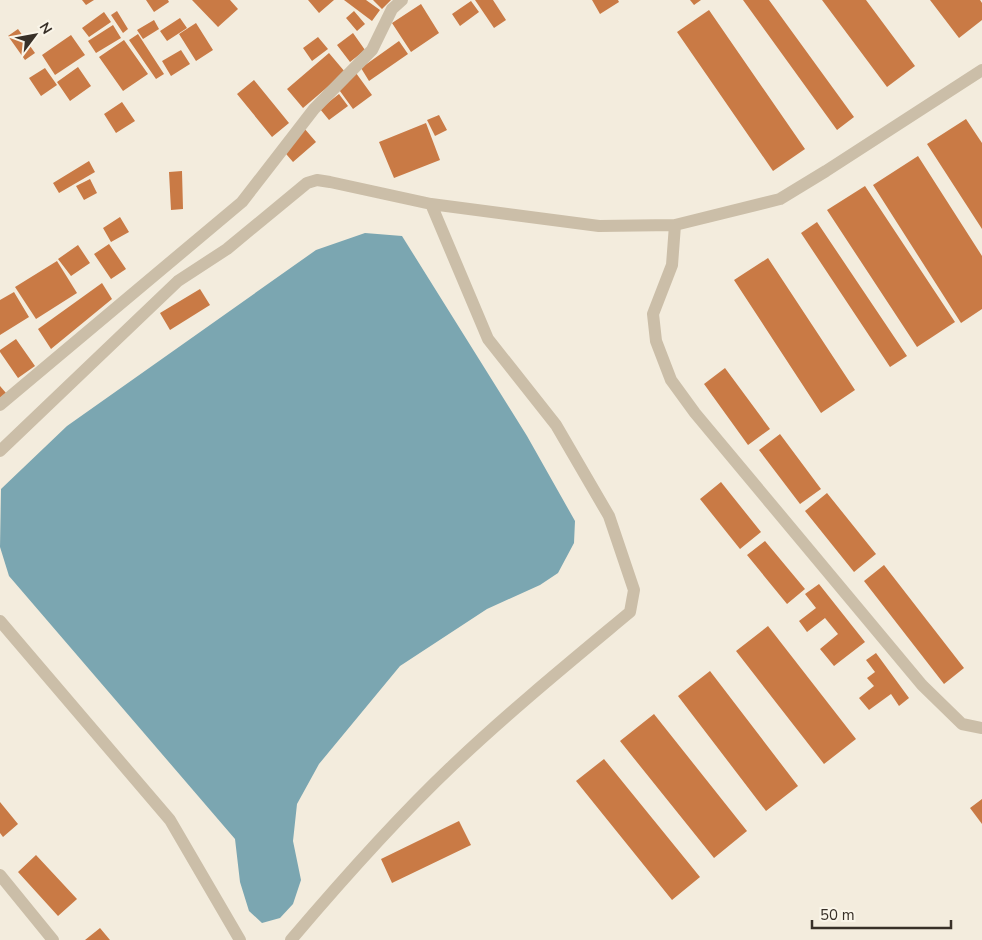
<svg xmlns="http://www.w3.org/2000/svg" width="982" height="940" font-family="'Nunito Sans',sans-serif">
	<style>
		.water { fill: #7ba6b1 }
		.building { fill: #c97a45 }
		.lines { fill: none; stroke-linecap: round; stroke-linejoin: round }
		.minor { stroke: #cbbea8; stroke-width: 12 }
	</style>
	<rect width="100%" height="100%" fill="#f3ecdd"/>
	<path class="water" d="M365,233L402,236L527,436L575,521L574,543L558,573L540,585L487,609L400,666L319,764L297,804L293,841L301,880L293,904L280,918L262,923L249,911L240,882L235,839L9,576L0,547L1,489L67,426L316,250Z"/>
	<path class="building" d="M82,0H94L86,5Z
		M146,0H168L169,2L154,12Z
		M192,0H230L238,9L218,27Z
		M308,0H334L319,13Z
		M344,0H366L380,10L372,21Z
		M373,0H391L382,9Z
		M475,0H493L506,20L494,28Z
		M592,0H618L619,2L600,14Z
		M690,0H701L694,5Z
		M743,0H769L854,117L837,130Z
		M822,0H866L915,66L887,87Z
		M930,0H980L982,3V20L959,38Z
		M471,1L479,12L460,26L452,14Z
		M421,4L439,33L411,52L392,23Z
		M709,10L805,149L773,171L677,32Z
		M117,11L128,29L123,33L111,15Z
		M354,11L365,24L357,31L346,18Z
		M104,12L111,22L89,37L82,28Z
		M180,18L187,28L167,41L160,31Z
		M154,20L159,29L143,39L137,30Z
		M196,23L213,50L196,61L179,34Z
		M113,25L121,38L96,53L88,41Z
		M18,29L35,53L25,60L8,36Z
		M353,33L365,50L350,62L337,45Z
		M138,34L164,74L156,79L129,40Z
		M71,35L85,55L55,75L42,55Z
		M318,37L328,49L312,61L303,48Z
		M124,40L148,74L123,91L99,57Z
		M399,41L408,54L369,81L361,68Z
		M181,50L190,64L171,76L162,61Z
		M329,53L345,72L303,108L287,89Z
		M78,67L91,86L70,101L57,82Z
		M45,68L57,85L41,96L29,78Z
		M356,73L372,95L353,109L337,87Z
		M254,80L289,123L272,137L237,94Z
		M339,94L348,106L329,120L320,109Z
		M122,102L135,121L116,133L104,114Z
		M439,115L447,130L435,136L427,120Z
		M966,119L982,143V229L927,144Z
		M426,123L440,160L394,178L379,142Z
		M304,128L316,142L293,162L281,148Z
		M918,156L982,256V309L961,323L873,185Z
		M89,161L95,172L59,193L53,183Z
		M182,171L183,209L171,210L169,172Z
		M90,179L97,193L84,200L76,186Z
		M865,186L955,322L917,347L827,210Z
		M120,217L129,232L111,242L103,228Z
		M817,222L907,356L890,367L801,233Z
		M109,244L126,269L111,279L94,254Z
		M78,245L90,263L71,276L58,259Z
		M768,258L855,390L821,413L734,280Z
		M57,261L77,293L36,319L15,287Z
		M102,283L112,299L51,349L38,329Z
		M200,289L210,305L170,330L160,313Z
		M14,292L29,317L0,335V300Z
		M16,339L35,366L18,378L0,352V350Z
		M725,368L770,429L748,445L704,384Z
		M0,386L6,393L0,398Z
		M780,434L821,489L800,504L759,450Z
		M721,482L761,532L740,549L700,499Z
		M827,493L876,554L854,572L805,511Z
		M765,541L805,589L787,604L747,555Z
		M884,565L964,668L944,684L864,581Z
		M819,584L865,642L834,666L820,649L838,634L825,618L807,632L799,621L816,608L805,594Z
		M768,626L856,739L824,764L736,651Z
		M876,653L909,698L899,706L891,694L869,710L859,698L874,686L867,678L875,672L866,660Z
		M710,671L798,786L766,811L678,696Z
		M654,714L747,831L714,858L620,741Z
		M604,759L700,877L672,900L576,781Z
		M982,799V824L970,808Z
		M0,802L18,824L3,837L0,833Z
		M459,821L471,845L392,883L381,859Z
		M36,855L77,899L58,916L18,872Z
		M100,928L110,940H85Z"/>
	<g class="lines">
		<path class="minor" d="M675,225L672,265L653,314L656,341L671,380L695,413L922,685L962,724L982,728
			M0,405L242,202L314,109L372,50L392,9L402,0
			M0,451L178,281L227,249L307,183L317,180L330,182L431,204L599,226L675,225L780,199L826,171L982,70
			M0,621L170,820L240,940
			M0,875L53,940
			M291,940C342,880 395,820 453,765C510,711 570,662 630,612L634,590L609,516L556,425L488,339L431,204"/>
	</g>
	<g transform="translate(35 35) rotate(58)" stroke="#faf5e9" stroke-width="4" paint-order="stroke">
	<path d="M0-4L9 19L0 12L-9 19Z" fill="#383028"/>
	<text y="-8" font-size="14" font-weight="bold" text-anchor="middle" fill="#383028">N</text>
	</g>
	<path d="M812 920v8h139v-8" fill="none" stroke="#383028" stroke-width="2.5"/>
	<text x="820" y="920" font-size="15" fill="#383028" stroke="#faf5e9" stroke-width="4" paint-order="stroke">50 m</text>
</svg>
